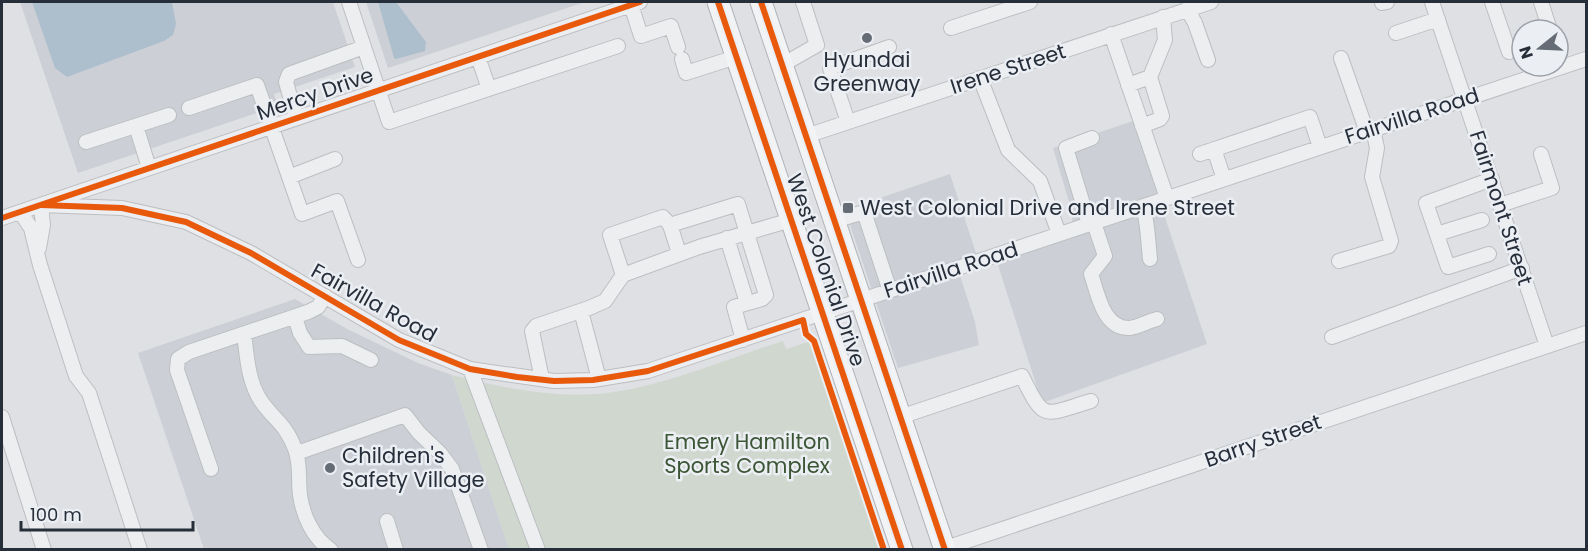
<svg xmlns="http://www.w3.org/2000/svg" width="1588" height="551" font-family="Poppins,sans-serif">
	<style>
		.built { fill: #ccd0d6 }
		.green { fill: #cfd7ce }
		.water { fill: #adbecd }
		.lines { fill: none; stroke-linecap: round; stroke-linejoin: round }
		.minor-casing { stroke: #bcbec1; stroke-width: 16 }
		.highway-casing { stroke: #b0b3b8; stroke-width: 23 }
		.minor { stroke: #edeef0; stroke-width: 14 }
		.highway { stroke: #f2f3f4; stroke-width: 21 }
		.cycleway-casing { stroke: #ebeef3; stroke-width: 10 }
		.cycleway { stroke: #e8590c; stroke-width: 6 }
		.poi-dot { fill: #666c75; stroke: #ebeef3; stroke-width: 2 }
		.labels { text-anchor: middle; stroke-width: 5; stroke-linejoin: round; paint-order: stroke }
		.poi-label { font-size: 21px; fill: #262e3a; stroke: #ebeef3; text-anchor: start }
		.street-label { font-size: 21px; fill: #262e3a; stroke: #ebeef3 }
		.park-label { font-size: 21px; fill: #3c5534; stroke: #ebeef3 }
	</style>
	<rect width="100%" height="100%" fill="#dee0e3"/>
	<path class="built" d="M20,2H333L355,67L274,94L278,106L78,173Z
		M366,2H585L388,68Z
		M1133,121L1207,344L1042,403L997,262L1073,237L1072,212L1053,148Z
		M950,174L977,256L956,263L975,322L979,345L898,368L845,210Z
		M295,299L347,329L418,363L452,375L509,549H204L138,353Z"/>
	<path class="green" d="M783,341L786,349L811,341L880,549H509L452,375C502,388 555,399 607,393C665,386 727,359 783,341Z"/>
	<path class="water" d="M32,2H172L176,24L173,35L164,41L67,77L55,68Z
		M378,2H396L426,42L425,51L396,59L394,58Z"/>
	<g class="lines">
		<g class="minor-casing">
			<path id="minor" d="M349,2L389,122L618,46
				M1432,2L1547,346
				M1492,2L1509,52
				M1541,2L1550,30
				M1382,3L1387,2
				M631,5L641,36L671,26L678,47
				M1187,9L1195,23L1208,60
				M951,28L1030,2
				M1396,33L1438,19
				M1111,34L1167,198
				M478,57L489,89
				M1341,58L1367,132
				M682,59L686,73L736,57
				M782,65L817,45L803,2
				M1150,77L1165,40L1163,17
				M980,78L1008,150L1040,181L1059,234
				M1128,85L1150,77L1162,116L1160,119L1142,126
				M189,108L257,85L302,214L337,201L358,260
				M296,118L286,82L289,74L364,47
				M848,122L830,68L889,47
				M136,126L149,168
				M806,136L1211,2
				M86,142L169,115
				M1214,149L1224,179
				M1200,154L1310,117L1320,147
				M289,177L335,159
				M41,205L122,208L186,222L251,253L399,340L470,369L554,381L593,380L648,371L1586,59
				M1500,205L1552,188L1541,154
				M1143,206C1148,224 1148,241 1150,259
				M20,212L31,228L40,265L76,376L89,393L140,550
				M2,218L640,2
				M834,221L864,212L890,291
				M1094,223L1105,256L1091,274C1098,294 1103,329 1130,328C1138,327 1149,321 1157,319
				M1089,224L1066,148L1092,138
				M1437,234L1482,220
				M727,238L747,303
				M39,248L43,225L41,205
				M679,253L670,225L738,204L766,295L762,299L734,307L743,340
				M1489,254L1448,267L1426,203L1492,179
				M1339,261L1389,246L1391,241L1372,177L1377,148L1373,129
				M623,275L610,235L663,217L670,225
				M581,311L599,379
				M295,317L300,333L309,347L342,346L371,360
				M244,334C247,356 248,382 261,401C274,420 286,424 295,449C301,464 298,479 300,495C303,516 313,538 331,550
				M1332,337L1522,268
				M470,369L538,550
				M542,379L532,331L536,326L589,308L605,301L623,275L699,247L791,220
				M2,417L44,550
				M900,417L1022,376C1045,423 1043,415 1091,401
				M297,453L405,415L419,433L440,453L452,469L481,550
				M211,469L177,370L178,359L189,352L308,312L318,307L325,296
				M387,521L396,550
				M940,550L1586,333"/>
		</g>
		<g class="highway-casing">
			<path id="highway" d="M718,2L902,550
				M761,2L945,550"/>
		</g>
		<use href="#minor" class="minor"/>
		<use href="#highway" class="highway"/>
		<g class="cycleway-casing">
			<path id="cycleway" d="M718,2L902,550
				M761,2L945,550
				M41,205L122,208L186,222L251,253L399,340L470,369L517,377L554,381L593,380L648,371L803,320L806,334L814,341L884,550
				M2,218L640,2"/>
		</g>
		<use href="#cycleway" class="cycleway"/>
	</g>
	<g class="poi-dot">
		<circle cx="867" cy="38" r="6"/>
		<rect x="842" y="202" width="12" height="12" rx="3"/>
		<circle cx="330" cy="468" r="6"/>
	</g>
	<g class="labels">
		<g class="poi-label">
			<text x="867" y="67" text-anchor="middle">Hyundai<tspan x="867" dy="24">Greenway</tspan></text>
			<text x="860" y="215">West Colonial Drive and Irene Street</text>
			<text x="342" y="463">Children's<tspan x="342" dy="24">Safety Village</tspan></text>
		</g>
		<g class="street-label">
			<text transform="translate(1008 69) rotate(-18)" y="7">Irene Street</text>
			<text transform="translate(315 94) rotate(-19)" y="7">Mercy Drive</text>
			<text transform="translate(1412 116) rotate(-18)" y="7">Fairvilla Road</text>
			<text transform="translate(1501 208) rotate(72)" y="7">Fairmont Street</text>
			<text transform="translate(826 270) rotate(71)" y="7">West Colonial Drive</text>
			<text transform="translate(951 270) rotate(-18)" y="7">Fairvilla Road</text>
			<text transform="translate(374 303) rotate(29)" y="7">Fairvilla Road</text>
			<text transform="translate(1263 441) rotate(-19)" y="7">Barry Street</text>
		</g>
		<g class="park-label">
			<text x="747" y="449">Emery Hamilton<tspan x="747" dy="24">Sports Complex</tspan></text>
		</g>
	</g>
	<rect width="1588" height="551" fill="none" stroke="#262e3a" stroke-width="6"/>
	<g transform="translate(1540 48) rotate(252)"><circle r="28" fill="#ebeef3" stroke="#9ca1a9" stroke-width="1.5"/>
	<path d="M0-4.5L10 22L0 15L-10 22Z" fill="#666c75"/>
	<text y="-9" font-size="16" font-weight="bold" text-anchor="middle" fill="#262e3a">N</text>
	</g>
	<path d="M21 521v9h172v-9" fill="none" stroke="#262e3a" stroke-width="3"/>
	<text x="30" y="521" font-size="18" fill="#262e3a" stroke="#ebeef3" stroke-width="4.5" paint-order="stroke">100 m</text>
</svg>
